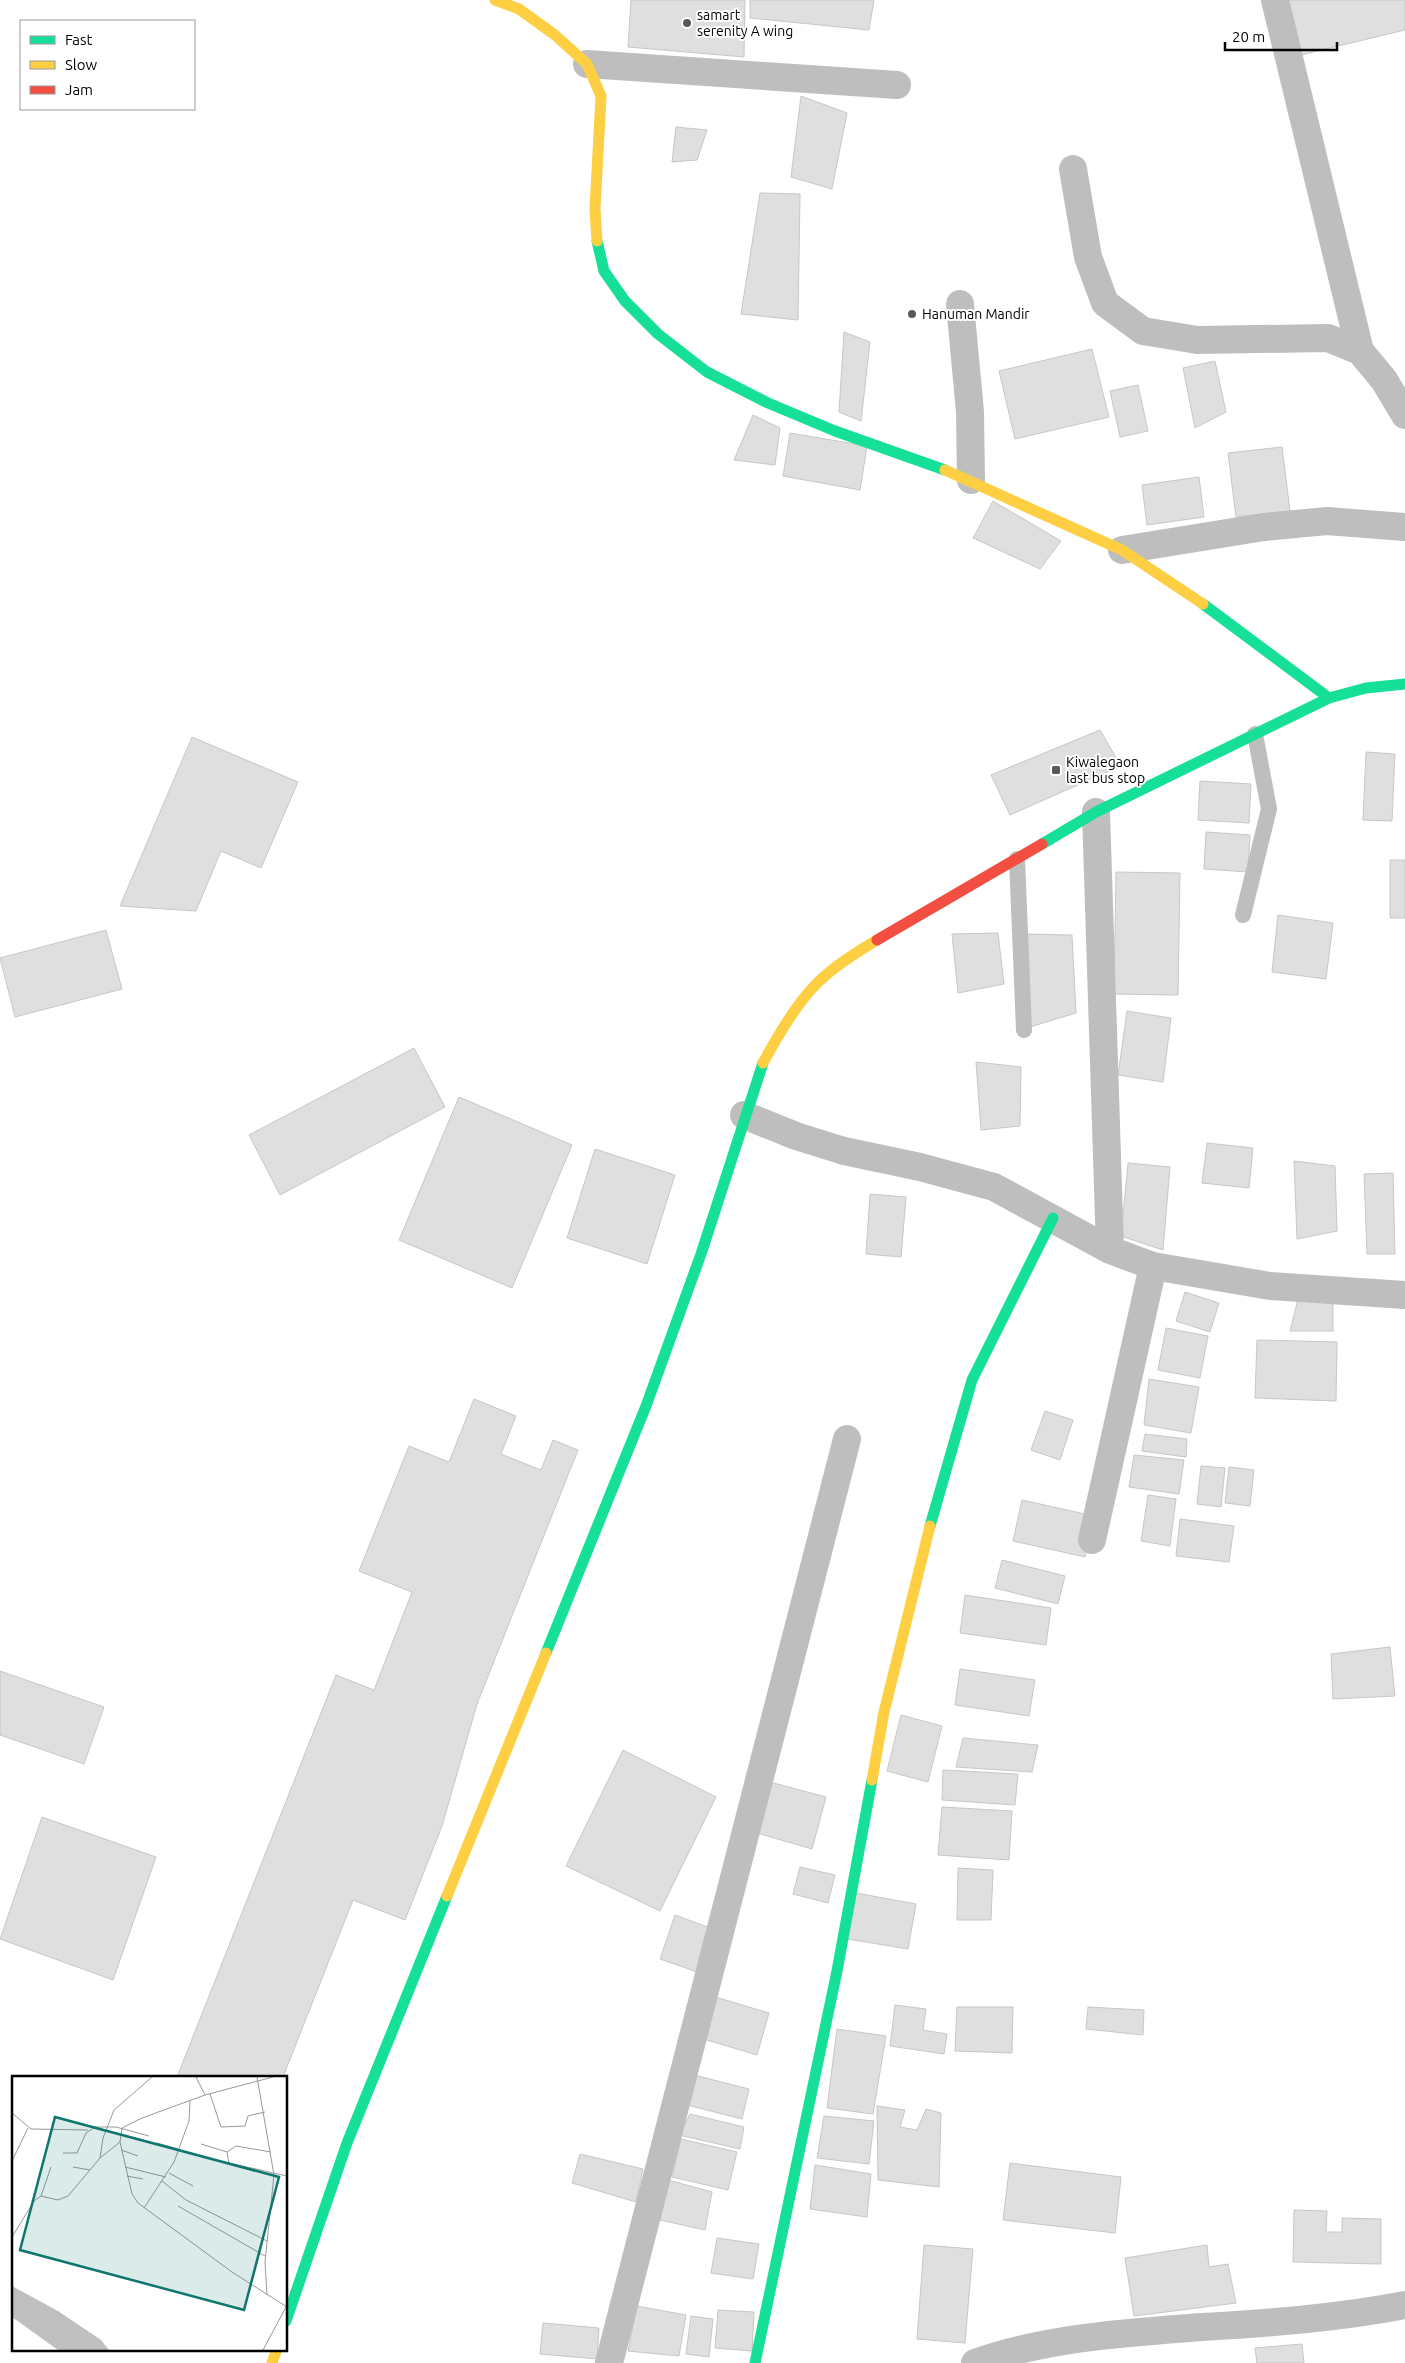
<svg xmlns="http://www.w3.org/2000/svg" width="1405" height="2363" font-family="Ubuntu,sans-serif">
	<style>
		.building { fill: #dfdfdf; stroke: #c7c7c7 }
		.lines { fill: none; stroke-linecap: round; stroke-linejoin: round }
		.lane { stroke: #bebebe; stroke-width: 16 }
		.street { stroke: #bebebe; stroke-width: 28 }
		.fast { stroke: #16e098; stroke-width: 11 }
		.slow { stroke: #ffcf43; stroke-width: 11 }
		.jam { stroke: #f24e42; stroke-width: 11 }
		.poi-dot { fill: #595959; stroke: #fff; stroke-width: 2 }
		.labels { text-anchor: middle; stroke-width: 4; stroke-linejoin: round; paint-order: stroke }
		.poi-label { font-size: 14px; fill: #000; stroke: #fff; text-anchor: start }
		.inset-road { fill: none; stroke: #999; stroke-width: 1 }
		.view { fill: #0f766e; fill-opacity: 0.15; stroke: #0f766e; stroke-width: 2.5 }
		.inset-edge { fill: none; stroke: #000; stroke-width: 2.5 }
	</style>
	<rect width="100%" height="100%" fill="#fff"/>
	<path class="building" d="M631,0H745L744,57L628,47Z
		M750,0H874L869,30L750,18Z
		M1288,0H1405V30L1301,55Z
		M801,96L847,113L832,189L791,177Z
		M676,127L707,130L697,160L672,162Z
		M760,193L800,194L798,320L741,314Z
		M844,332L870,342L861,421L839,412Z
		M1092,349L1109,417L1015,439L999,371Z
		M1215,361L1226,412L1195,428L1183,368Z
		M1138,385L1148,431L1120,437L1110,391Z
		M753,415L780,428L775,465L734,460Z
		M790,433L867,446L860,490L783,476Z
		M1282,447L1290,511L1236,517L1228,453Z
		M1199,477L1204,517L1147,525L1142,485Z
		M993,501L1061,541L1040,569L973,538Z
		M1100,730L1121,766L1010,815L991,775Z
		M192,737L298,782L261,868L221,851L196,911L120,906Z
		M1366,752L1395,754L1392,821L1363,820Z
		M1200,781L1251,784L1249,823L1198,820Z
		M1206,832L1250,835L1248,872L1204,869Z
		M1390,860H1405V918H1390Z
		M1116,872L1180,873L1178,995L1114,994Z
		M1278,915L1333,923L1326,979L1272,972Z
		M106,930L122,989L15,1017L0,958Z
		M998,933L1004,984L958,993L952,934Z
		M1025,934L1072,935L1076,1013L1030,1027Z
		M1127,1011L1171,1018L1163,1082L1118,1075Z
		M414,1048L445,1107L280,1195L249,1135Z
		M976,1062L1021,1067L1020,1126L981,1130Z
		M459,1097L572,1145L512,1288L399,1240Z
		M1207,1143L1253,1148L1249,1188L1202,1183Z
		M595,1149L675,1175L647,1264L567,1238Z
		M1294,1161L1335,1166L1337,1231L1297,1239Z
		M1128,1163L1170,1167L1163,1250L1121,1236Z
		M1393,1173L1395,1254H1367L1364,1174Z
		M870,1194L906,1197L901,1257L866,1254Z
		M1185,1292L1219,1303L1210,1332L1176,1321Z
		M1299,1295H1333V1331H1290Z
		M1166,1328L1208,1336L1200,1378L1158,1370Z
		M1257,1340L1337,1342L1336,1401L1255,1398Z
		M1149,1379L1199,1387L1191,1433L1144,1425Z
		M474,1399L516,1416L501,1454L541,1470L553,1440L578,1450L477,1704L442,1826L405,1920L353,1900L283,2077H177L336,1675L374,1690L412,1592L359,1571L409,1446L449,1462Z
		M1045,1411L1073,1420L1060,1460L1031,1450Z
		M1145,1434L1187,1439L1186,1457L1142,1451Z
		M1134,1455L1184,1460L1179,1494L1129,1487Z
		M1201,1466L1225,1468L1221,1507L1197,1504Z
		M1229,1467L1254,1470L1250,1506L1225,1503Z
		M1148,1495L1176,1499L1170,1546L1141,1541Z
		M1022,1500L1094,1516L1085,1557L1013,1541Z
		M1180,1519L1234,1526L1229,1562L1176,1556Z
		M1002,1560L1065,1576L1058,1604L995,1588Z
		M965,1595L1051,1608L1046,1645L960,1633Z
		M1390,1647L1395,1696L1333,1699L1331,1654Z
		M960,1669L1035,1680L1029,1716L955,1705Z
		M0,1671L104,1707L84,1764L0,1735Z
		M901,1715L942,1726L928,1782L887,1771Z
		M963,1738L1038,1745L1032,1772L956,1767Z
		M623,1750L716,1797L660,1911L566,1866Z
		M943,1770L1018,1774L1015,1805L942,1800Z
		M770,1782L826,1797L812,1849L757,1833Z
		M942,1807L1012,1811L1009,1860L938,1855Z
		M42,1817L156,1857L113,1980L0,1939Z
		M800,1867L835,1875L828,1903L793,1894Z
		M958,1868L993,1870L991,1920H957Z
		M856,1893L916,1904L908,1949L848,1939Z
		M675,1915L718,1931L703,1974L660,1959Z
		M712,1996L769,2013L757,2055L700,2038Z
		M895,2005L926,2009L923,2030L947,2034L944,2054L890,2046Z
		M957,2007H1013L1012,2053L955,2051Z
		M1088,2007L1144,2010L1143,2035L1086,2029Z
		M837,2029L886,2036L873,2114L827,2108Z
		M694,2075L749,2089L742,2119L687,2105Z
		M877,2106L905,2110L900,2127L917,2130L926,2109L941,2113L939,2187L878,2180Z
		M690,2114L744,2127L740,2149L679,2135Z
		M824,2116L874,2121L869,2164L817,2158Z
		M681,2139L737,2152L728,2190L672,2177Z
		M580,2154L643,2169L636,2202L572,2183Z
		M1010,2163L1121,2177L1115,2233L1003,2220Z
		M815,2165L871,2174L867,2217L810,2209Z
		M668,2180L712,2192L705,2230L660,2220Z
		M1294,2210L1327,2211L1326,2232H1342V2218L1381,2219V2264L1293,2262Z
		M717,2238L759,2244L753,2279L711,2273Z
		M924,2245L973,2249L965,2343L917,2339Z
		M1207,2245L1209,2267L1228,2264L1236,2303L1134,2316L1125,2258Z
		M637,2306L686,2315L679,2356L628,2351Z
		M718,2310L754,2312L752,2351L715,2348Z
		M691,2316L713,2319L709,2357L686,2354Z
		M543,2323L599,2328L597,2359L540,2354Z
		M1302,2344L1304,2363H1257L1255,2348Z"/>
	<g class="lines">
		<path class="lane" d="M1017,859L1024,1030
			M1243,915L1269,809L1255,734"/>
		<path class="street" d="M1275,0L1360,351
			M587,64L897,85
			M1073,169L1088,257L1105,303L1143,331L1197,340L1328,338L1360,351L1384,380L1405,415
			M960,304L970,412L971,480
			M1122,550L1264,527L1327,521L1405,527
			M1096,812L1110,1250
			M744,1115L796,1136L844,1151L920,1167L994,1187L1110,1250L1153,1266L1270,1286L1405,1295
			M1092,1540L1153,1266
			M609,2363L847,1439
			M975,2363C1048,2337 1125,2333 1202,2327C1270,2323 1338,2318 1405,2305"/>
		<path class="fast" d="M597,241L604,271L625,301L658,334L707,372L768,403L835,431L945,470
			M1203,604L1329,698
			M1042,844L1096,812L1329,698L1366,688L1405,684
			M930,1526L972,1380L1053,1218
			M546,1653L646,1406L701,1254L763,1063
			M286,2321L347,2143L447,1896
			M755,2363L837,1971L872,1780"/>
		<path class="slow" d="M495,0L519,9L555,35L587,64L601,96L595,209L597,241
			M945,470L1122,550L1203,604
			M763,1063C778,1035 801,995 826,975C842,961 859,951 877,940
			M872,1780L884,1712L930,1526
			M447,1896L546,1653
			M272,2363L277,2349"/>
		<path class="jam" d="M877,940L1042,844"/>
	</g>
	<g class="poi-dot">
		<circle cx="687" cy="23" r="5"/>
		<circle cx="912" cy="314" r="5"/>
		<rect x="1051" y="765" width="10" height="10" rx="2.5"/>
	</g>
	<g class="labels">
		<g class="poi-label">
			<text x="697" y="20">samart<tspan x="697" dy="16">serenity A wing</tspan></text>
			<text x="922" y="319">Hanuman Mandir</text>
			<text x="1066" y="767">Kiwalegaon<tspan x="1066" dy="16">last bus stop</tspan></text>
		</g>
	</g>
	<g transform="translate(12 2076)">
		<rect width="275" height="275" fill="#fff"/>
		<path d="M0,210L46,235L89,264L97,274H46L0,241Z" fill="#bfbfbf"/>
		<path class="inset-road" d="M184,1L193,19M245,1L262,99L253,186L255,219M261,1L193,19L130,42L110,52L108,66L120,118L126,127L220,196L275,231M198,18L209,51L233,50L236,40L253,36M0,37L19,53L76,54M145,67L166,73M189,68L215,76L224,70L259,76M109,74L126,80M215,76L217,87L275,100M51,77H65L74,57L83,51H104L137,60M88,82L91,62L102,34L140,1M1,83L16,52M61,91L78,94M113,91L154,101M157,97L181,110M115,100L131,103M150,105L174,124L255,165M29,120L39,91M166,130L253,180M132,132L162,86L177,45L178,25M0,161L22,125L29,120L46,124L56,120L88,82L108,66M251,274L274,231"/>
		<path class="view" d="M43,41L267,101L232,234L8,174Z"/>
		<rect width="275" height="275" class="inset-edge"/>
	</g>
	<rect x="20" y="20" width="175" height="90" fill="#ffffff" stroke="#999999"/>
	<rect x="30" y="36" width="25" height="8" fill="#16e098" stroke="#999999"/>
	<text x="65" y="45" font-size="15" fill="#000000">Fast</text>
	<rect x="30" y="61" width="25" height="8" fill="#ffcf43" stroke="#999999"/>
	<text x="65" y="70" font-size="15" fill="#000000">Slow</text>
	<rect x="30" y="86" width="25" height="8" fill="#f24e42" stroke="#999999"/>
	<text x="65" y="95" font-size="15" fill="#000000">Jam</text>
	<path d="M1225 42v8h112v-8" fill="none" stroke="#000000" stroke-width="2.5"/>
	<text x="1232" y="42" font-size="15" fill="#000000" stroke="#ffffff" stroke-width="4" paint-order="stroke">20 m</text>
</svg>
